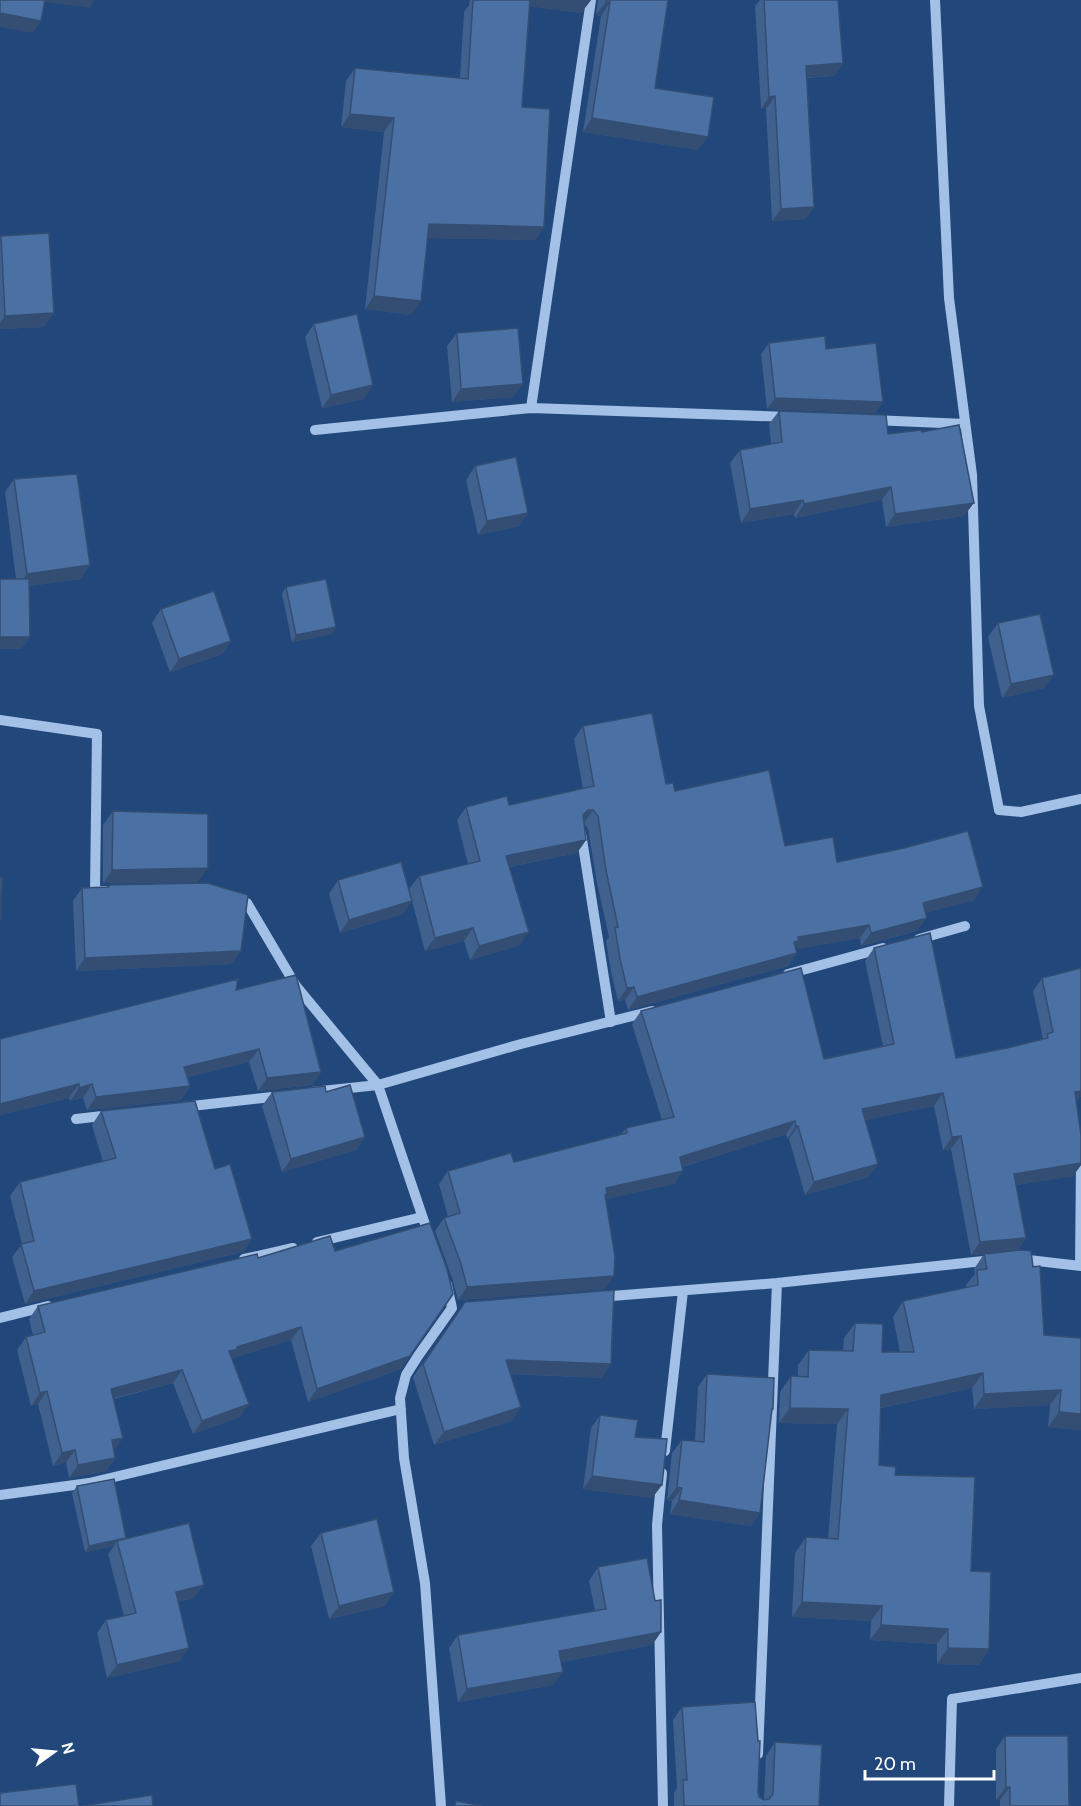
<svg xmlns="http://www.w3.org/2000/svg" width="1081" height="1806" font-family="Cabin,sans-serif">
	<style>
		.lines { fill: none; stroke-linecap: round; stroke-linejoin: round }
		.minor { stroke: #a3c0e6; stroke-width: 10 }
		.wall { fill: #40608d }
		.shaded-wall { fill: #344e73 }
		.building { fill: #4a70a4; stroke: #344e73; stroke-width: 1.5 }
	</style>
	<rect width="100%" height="100%" fill="#21477b"/>
	<g class="lines">
		<path class="minor" d="M935,0L949,298L972,475L979,706L999,810L1021,812L1081,799
			M531,408L789,417
			M873,420L965,424
			M315,430L531,408L591,0
			M0,720L97,734L95,891H105
			M581,833L611,1022
			M233,899L247,903L296,986L378,1085L429,1236
			M919,939L965,926
			M788,974L883,948
			M312,1092L378,1085L521,1044L652,1011
			M183,1107L281,1096
			M76,1119L111,1115
			M317,1242L422,1217
			M244,1259L293,1248
			M1020,1259L1081,1266
			M1080,1266L1081,1162
			M599,1297L777,1283L993,1260
			M0,1318L48,1306
			M665,1451L683,1291
			M662,1473L657,1525L663,1806
			M0,1495L89,1483L401,1409
			M758,1754L777,1283
			M441,1806L425,1583L404,1458L400,1398L406,1375L418,1356L452,1308L447,1285
			M949,1806L952,1699L1081,1678"/>
	</g>
	<path class="wall" d="M470,0H591L581,13L530,6L522,107L544,227L535,240L428,238L411,315L365,309L384,132L341,127L346,81L355,68L460,78L464,12L469,5Z
		M598,0H668L655,88L698,150L583,132L601,16L596,15Z
		M760,0H838L843,63L834,76L807,78L814,207L805,219L772,221L766,109H761L755,6Z
		M1,236L44,327L0,329V238Z
		M314,324L364,399L322,408L305,337Z
		M457,333L523,384L513,397L452,402L447,346Z
		M769,343L826,349L883,402L875,413L767,409L761,354Z
		M779,411L888,434L922,432L964,516L886,527L882,500L795,518L794,514L741,523L730,463L740,450L771,444L769,424Z
		M475,466L528,513L519,526L478,535L466,480Z
		M14,479L81,579L29,586L30,637L21,649H0V579H16L5,492Z
		M286,587L336,627L332,634L292,642L282,594Z
		M161,609L231,641L222,654L170,672L152,623Z
		M998,623L1044,688L1002,698L988,637Z
		M583,726L675,791L785,846L837,862L974,900L925,913L917,931L861,946L860,938L796,949L797,953L788,966L628,1010L625,1000L618,1001L611,972L606,941L609,937L597,883L588,829L584,823L586,840L577,853L509,867L520,945L470,960L464,941L425,951L409,889L419,876L468,864L457,820L466,807L509,805L583,789L574,739Z
		M113,811L198,882L103,883V825Z
		M338,880L403,914L340,933L329,894Z
		M109,885L232,964L76,971L73,901L82,888L108,887Z
		M874,948L956,1058L1007,1048L1043,1039L1033,991L1042,978L1081,968V1097H1079L1076,1102L1081,1165L1073,1176L1016,1185L1026,1238L1017,1251L1044,1335L1081,1430L1048,1427L1050,1405L974,1409L972,1388L881,1408L879,1465L895,1475L971,1571L989,1649L979,1665L937,1664V1644L870,1640L871,1621L792,1617L795,1553L806,1537L828,1539L837,1424L779,1423L780,1392L791,1376L798,1377V1365L809,1350L843,1351L844,1338L855,1323L882,1352H900L893,1317L903,1301L966,1288V1285L975,1274L974,1269L984,1254L997,1253L971,1255L951,1149L943,1150L934,1106L865,1120L869,1177L805,1195L789,1139H787L786,1134L682,1167L674,1184L605,1199V1289L458,1300L452,1278L435,1231L444,1218L448,1217L439,1184L448,1171L514,1162L621,1134L626,1128L662,1120L632,1024L641,1011L824,1059L883,1046L865,961Z
		M236,990L321,1072L312,1085L258,1091L249,1062L188,1077L190,1086L181,1100L87,1110L83,1098L70,1101L69,1098L0,1115Z
		M272,1092H326L365,1137L356,1150L282,1172L262,1106Z
		M101,1111L215,1169L252,1239L243,1252L25,1304L12,1257L22,1244L10,1196L20,1182L103,1162L92,1125Z
		M335,1251L401,1369L308,1402L291,1340L232,1358L240,1417L193,1434L173,1383L114,1399V1451L115,1458L106,1471L69,1478L66,1462L53,1466L38,1404L31,1406L17,1350L26,1337L33,1335L29,1319L38,1306L258,1258Z
		M465,1302L602,1378L511,1374L512,1421L434,1445L413,1377Z
		M707,1374L773,1409L771,1412L760,1513L751,1526L670,1514L672,1501L667,1500L672,1453L682,1440L695,1441L698,1387Z
		M600,1415L635,1437L662,1485L652,1498L583,1489L591,1428Z
		M77,1486L126,1539L194,1598L178,1602L180,1661L107,1678L97,1633L106,1620L124,1616L108,1554L114,1546L85,1552L72,1493Z
		M321,1533L385,1606L329,1619L311,1546Z
		M598,1567L655,1601L661,1632L652,1645L561,1662L563,1672L553,1685L458,1702L449,1648L458,1635L595,1611L589,1581Z
		M682,1707L759,1797L764,1800L766,1756L775,1742L819,1806H674V1793L677,1788L673,1720Z
		M1005,1736L1069,1806H1000V1800H996V1749Z"/>
	<path class="shaded-wall" d="M39,0H95L90,8L38,1Z
		M525,0H591L581,13L521,5Z
		M606,2H610L601,16L596,15Z
		M0,13L41,21L33,33L0,27Z
		M843,63L834,76L797,78L806,66Z
		M775,96L766,109H761L769,97Z
		M350,114L394,118L384,132L341,127Z
		M592,118L708,137L698,150L583,132Z
		M814,207L805,219L772,221L781,209Z
		M429,224L544,227L535,240L420,238Z
		M374,296L421,301L411,315L365,309Z
		M54,313L44,327L0,329V323L5,316Z
		M523,384L513,397L452,402L461,389Z
		M373,385L364,399L322,408L331,395Z
		M775,398L883,402L875,413L767,409Z
		M891,487L882,500L795,518L804,504Z
		M803,500L794,514L741,523L750,509Z
		M974,503L964,516L886,527L895,514Z
		M528,513L519,526L478,535L487,521Z
		M90,565L81,579L17,588L27,574Z
		M336,627L332,634L292,642L296,635Z
		M0,637H30L21,649H0Z
		M231,641L222,654L170,672L179,659Z
		M1054,675L1044,688L1002,698L1011,684Z
		M588,810H593L584,823L583,815Z
		M586,840L577,853L497,869L506,856Z
		M208,868L198,882L103,883L112,870Z
		M983,887L974,900L914,916L923,903Z
		M412,901L403,914L340,933L349,920Z
		M927,918L917,931L861,946L871,933Z
		M869,925L860,938L793,950L785,955L798,937Z
		M473,928L464,941L425,951L435,938Z
		M529,932L520,945L470,960L479,946Z
		M241,951L232,964L76,971L85,958Z
		M797,953L788,966L628,1010L637,997Z
		M634,987L625,1000L618,1001L627,988Z
		M259,1049L249,1062L175,1080L184,1067Z
		M321,1072L312,1085L258,1091L267,1078Z
		M79,1084L69,1098L0,1115V1104Z
		M92,1084L83,1098L70,1101L79,1088Z
		M190,1086L181,1100L87,1110L96,1097Z
		M1081,1087V1097H1079L1075,1103V1092Z
		M943,1093L934,1106L853,1123L862,1109Z
		M795,1121L786,1134L671,1170L680,1157Z
		M796,1126H798L789,1139H787Z
		M961,1136L951,1149L943,1150L952,1137Z
		M365,1137L356,1150L282,1172L291,1159Z
		M1081,1163V1165L1073,1176L1005,1187L1014,1174Z
		M878,1164L869,1177L805,1195L814,1182Z
		M683,1171L674,1184L603,1200L606,1188Z
		M1026,1238L1017,1251L971,1255L980,1242Z
		M252,1239L243,1252L25,1304L34,1291Z
		M614,1276L605,1289L458,1300L467,1287Z
		M301,1327L291,1340L231,1359L229,1351L237,1347Z
		M410,1356L401,1369L308,1402L317,1389Z
		M506,1360L611,1364L602,1378L497,1373Z
		M182,1370L173,1383L102,1401L111,1389Z
		M983,1373L972,1388L870,1410L881,1395Z
		M1061,1390L1050,1405L974,1409L984,1394Z
		M47,1391L38,1404L31,1406L40,1393Z
		M249,1404L240,1417L193,1434L202,1421Z
		M521,1407L512,1421L434,1445L444,1432Z
		M790,1408L848,1409L837,1424L779,1423Z
		M1059,1412L1081,1414V1430L1048,1427Z
		M123,1438L114,1451L102,1453L112,1440Z
		M75,1450L66,1462L53,1466L62,1453Z
		M115,1458L106,1471L69,1478L78,1465Z
		M592,1476L662,1485L652,1498L583,1489Z
		M677,1487L682,1488L672,1501L667,1500Z
		M679,1500L760,1513L751,1526L670,1514Z
		M126,1538L122,1545L117,1541L114,1546L85,1552L89,1546Z
		M204,1585L194,1598L166,1605L176,1592Z
		M394,1592L385,1606L329,1619L339,1606Z
		M802,1602L882,1606L871,1621L792,1617Z
		M881,1625L948,1629L937,1644L870,1640Z
		M661,1632L652,1645L549,1664L559,1651Z
		M189,1648L180,1661L107,1678L117,1665Z
		M948,1648L989,1649L979,1665L937,1664Z
		M563,1672L553,1685L458,1702L467,1689Z
		M1006,1787H1010L1000,1800H996Z"/>
	<path class="building" d="M0,0H45L41,21L0,13Z
		M473,0H530L522,107L550,109L544,227L429,224L421,301L374,296L394,118L350,114L355,68L468,79Z
		M606,0H668L655,88L714,97L708,137L592,118L610,2H606Z
		M764,0H838L843,63L806,66L814,207L781,209L775,96L769,97Z
		M49,233L54,313L5,316L1,236Z
		M357,314L373,385L331,395L314,324Z
		M518,328L523,384L461,389L457,333Z
		M825,336L826,349L876,343L883,402L775,398L769,343Z
		M779,411L886,415L888,434L921,430L922,432L959,425L974,503L895,514L891,487L804,504L803,500L750,509L740,450L782,442Z
		M516,457L528,513L487,521L475,466Z
		M77,474L90,565L27,574L14,479Z
		M0,579H29L30,637H0Z
		M326,579L336,627L296,635L286,587Z
		M214,591L231,641L179,659L161,609Z
		M1040,614L1054,675L1011,684L998,623Z
		M652,713L666,784L673,783L675,791L769,770L785,846L833,837L837,862L904,848L968,831L983,887L923,903L927,918L871,933L869,925L798,937L799,941L794,942L797,953L637,997L634,987L627,988L620,959L615,928L618,927L606,870L598,816L593,810H588L583,815L586,840L506,856L529,932L479,946L473,928L435,938L419,876L480,861L466,807L507,796L509,805L594,786L583,726Z
		M113,811L208,814V868L112,870Z
		M401,862L412,901L349,920L338,880Z
		M0,877L2,878L1,919H0Z
		M207,883L248,895L241,951L85,958L82,888L109,887V885Z
		M930,933L956,1058L1007,1048L1048,1038L1047,1034L1053,1032L1042,978L1081,968V1091L1075,1092L1081,1135V1163L1014,1174L1026,1238L980,1242L961,1136L952,1137L943,1093L862,1109L878,1164L814,1182L798,1126H796L795,1121L680,1157L683,1171L606,1188L607,1194L605,1195L615,1257L614,1276L467,1287L461,1264L444,1218L460,1213L448,1171L511,1153L514,1162L627,1133L626,1128L674,1117L641,1011L801,968L824,1059L894,1044L874,948Z
		M296,975L321,1072L267,1078L259,1049L184,1067L190,1086L96,1097L92,1084L79,1088V1084L0,1104V1039L238,979L236,990Z
		M350,1085L365,1137L291,1159L272,1092L325,1086L326,1092Z
		M195,1101L215,1169L230,1164L252,1239L34,1291L21,1244L34,1241L20,1182L116,1158L101,1111Z
		M430,1223L447,1269L453,1294L410,1356L317,1389L301,1327L237,1347L238,1349L229,1351L249,1404L202,1421L182,1370L111,1389L123,1438L112,1440L115,1458L78,1465L75,1450L62,1453L47,1391L40,1393L26,1337L45,1332L38,1306L257,1254L258,1258L330,1236L335,1251Z
		M1021,1250L1031,1251L1033,1267L1040,1266L1044,1335L1081,1338V1414L1059,1412L1061,1390L984,1394L983,1373L881,1395L879,1465L896,1467L895,1475L975,1477L971,1571L991,1572L989,1649L948,1648V1629L881,1625L882,1606L802,1602L806,1537L838,1539L848,1409L790,1408L791,1376L808,1377L809,1350L853,1351L855,1323L883,1324L882,1352H914L903,1301L978,1285L977,1270L987,1269L984,1254Z
		M614,1290L611,1364L506,1360L521,1407L444,1432L423,1364L465,1302Z
		M707,1374L774,1378L773,1409H772L760,1513L679,1500L682,1488L677,1487L682,1440L704,1442Z
		M600,1415L638,1420L635,1437L667,1439L662,1485L592,1476Z
		M114,1479L126,1538L89,1546L77,1486Z
		M377,1519L394,1592L339,1606L321,1533Z
		M189,1523L204,1585L176,1592L189,1648L117,1665L106,1620L136,1613L117,1541Z
		M647,1558L655,1601L661,1600V1632L559,1651L563,1672L467,1689L458,1635L606,1609L598,1567Z
		M755,1702L758,1741H760L758,1792L759,1797L764,1800L769,1799L773,1794L775,1742L822,1745L819,1806H684L683,1780H687L682,1707Z
		M1005,1736H1068L1069,1806H1010V1787H1006Z
		M76,1784L79,1806H0V1793Z
		M152,1795L153,1806H82Z
		M456,1801L483,1806H455Z"/>
	<g transform="translate(54 1752) rotate(75)" stroke="#21477b" stroke-width="4.5" paint-order="stroke">
	<path d="M0-4.5L10 22L0 15L-10 22Z" fill="#ffffff"/>
	<text y="-9" font-size="16" font-weight="bold" text-anchor="middle" fill="#ffffff">N</text>
	</g>
	<path d="M865 1770v9h129v-9" fill="none" stroke="#ffffff" stroke-width="3"/>
	<text x="874" y="1770" font-size="18" fill="#ffffff" stroke="#21477b" stroke-width="4.5" paint-order="stroke">20 m</text>
</svg>
